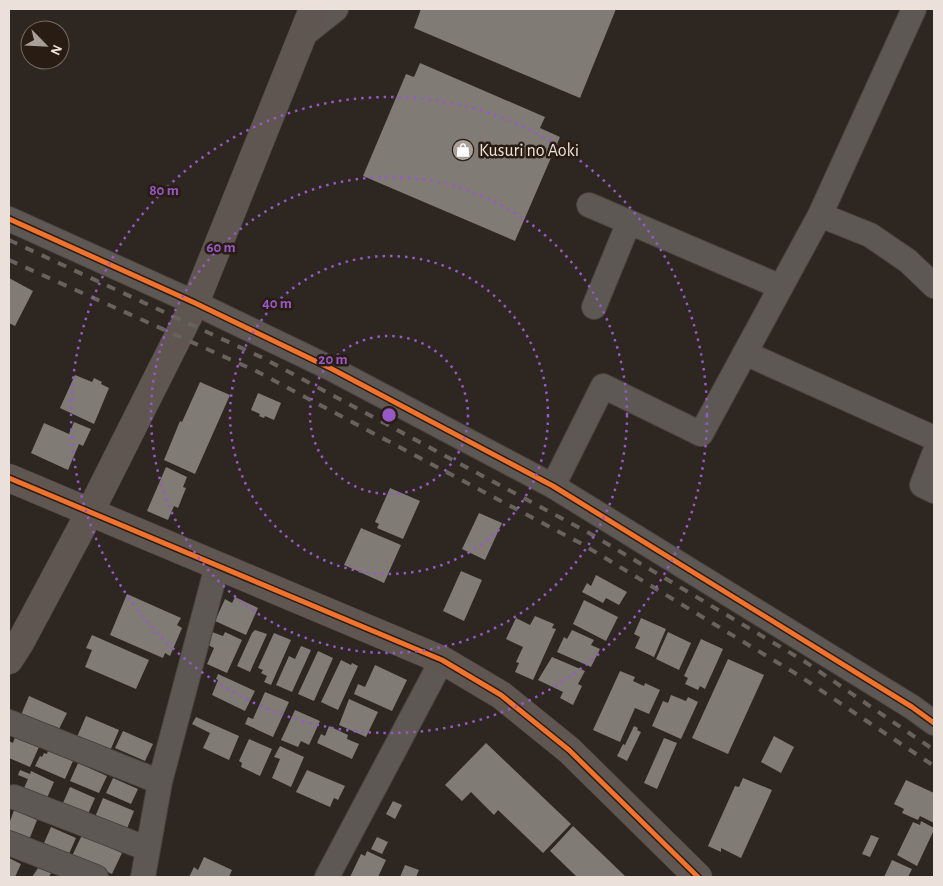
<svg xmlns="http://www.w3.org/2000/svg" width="943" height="886" font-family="'Alegreya Sans',sans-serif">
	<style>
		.building { fill: #817b76 }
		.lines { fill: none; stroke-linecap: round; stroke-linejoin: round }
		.street-casing { stroke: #48413c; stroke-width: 26 }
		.secondary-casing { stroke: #48413c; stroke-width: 29 }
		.street { stroke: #5e5854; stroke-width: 24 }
		.secondary { stroke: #5f5651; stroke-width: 28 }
		.rail { stroke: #67625d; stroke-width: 4; stroke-dasharray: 9 9; stroke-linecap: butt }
		.cycleway-casing { stroke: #291c12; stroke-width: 8 }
		.cycleway { stroke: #ef722f; stroke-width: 5 }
		.ring { fill: none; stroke: #9759c6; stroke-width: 2.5; stroke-dasharray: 2.5 5 }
		.labels { text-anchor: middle; stroke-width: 5; stroke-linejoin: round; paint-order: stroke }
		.poi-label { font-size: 18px; fill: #ebe1da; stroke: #291c12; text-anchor: start }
		.centre { fill: #9759c6; stroke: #291c12; stroke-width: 2.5 }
		.ring-label { font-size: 15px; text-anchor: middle; font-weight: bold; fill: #9759c6; stroke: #291c12; stroke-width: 5; stroke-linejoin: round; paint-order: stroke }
	</style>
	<rect width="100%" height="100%" fill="#2d2621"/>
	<path class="building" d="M421,9H616L580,98L414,28Z
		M420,63L545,117L540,128L560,137L515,241L363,176L406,74L414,77Z
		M9,278L33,291L15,326L9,323Z
		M75,375L92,382L94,378L102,382L101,384L109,388L94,424L60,408Z
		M200,382L230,395L195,474L164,460L180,421L182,422Z
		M258,393L281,403L274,420L265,416L264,418L259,416L260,414L251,410Z
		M74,422L91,429L83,446L79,444L68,470L31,453L44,423L69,434Z
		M166,467L187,477L183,487L186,488L178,508L174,506L168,520L147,511Z
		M390,488L420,501L403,539L377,528L379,524L375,522Z
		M479,513L502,523L485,560L462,549Z
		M361,528L401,545L384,583L344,565Z
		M461,571L482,580L464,621L443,611Z
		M596,575L627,592L619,605L606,598L603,603L582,592L587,583L591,586Z
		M127,594L181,618L177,625L182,628L170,656L165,653L163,658L110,635Z
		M235,597L258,608L246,635L215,621L225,599L232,603Z
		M584,600L618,617L606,641L573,624Z
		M535,616L554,624L552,628L556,629L533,680L515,672L519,663L516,662L523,647L506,639L516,618L530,625Z
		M641,618L666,629L654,657L635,648L640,637L634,634Z
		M255,630L267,634L250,672L237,666L252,633Z
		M572,630L594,640L591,645L600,649L591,667L557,652L564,637L567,639Z
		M212,632L223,636L225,632L242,640L227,673L207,664L214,648L206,644Z
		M668,632L691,643L679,670L656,659Z
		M274,633L291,640L271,685L264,682L267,676L261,673L263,670L258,668Z
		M92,635L149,660L136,689L85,667L92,650L86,648Z
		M701,639L723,649L705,689L700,686L698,690L685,684L688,678L684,676Z
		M301,646L311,650L292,692L276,685L289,656L295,659Z
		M318,651L333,658L314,701L298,694Z
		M552,657L585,671L578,684L582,686L573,705L560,698L563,692L538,680Z
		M728,659L764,675L728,754L692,738Z
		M341,660L351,665L352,663L358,666L338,710L321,702Z
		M375,665L407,680L392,711L354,694L358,684L365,687Z
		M620,671L635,677L633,681L644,686L645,683L660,690L649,714L635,708L620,742L593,730Z
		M218,674L255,691L245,711L212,695L218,680L216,679Z
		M265,692L289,702L273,737L245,724L248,717L253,719Z
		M671,695L686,701L688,697L698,702L681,739L652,726L663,701L668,703Z
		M29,696L67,713L58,731L21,715Z
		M349,699L378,712L366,737L339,725Z
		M295,710L320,721L309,745L301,741L298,747L281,740Z
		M86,716L119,730L110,751L77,737Z
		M196,717L239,736L229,760L203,748L210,733L192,724Z
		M329,726L348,735L347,739L359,744L352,759L317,743L321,734L325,736Z
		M634,726L638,728L637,730L641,732L627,761L617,756L623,744L625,745Z
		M123,731L153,744L145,761L115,748Z
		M774,736L794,747L781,773L761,762Z
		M15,737L39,747L30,767L9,758V741L13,743Z
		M664,738L677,743L657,789L644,783Z
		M249,739L272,749L260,776L241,767L242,763L239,761Z
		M486,743L571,824L543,853L498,810L494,815L471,792L462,801L445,785Z
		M280,746L304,757L291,787L272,778L280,759L274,757Z
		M48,750L73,761L65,779L35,766L40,756L42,757L44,753L47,754Z
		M78,763L107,776L99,793L70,781Z
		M20,770L30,774L31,771L54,782L47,798L24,788L28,779L18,775Z
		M307,770L345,786L338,800L334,798L330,807L296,792Z
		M113,778L138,789L131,804L106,793Z
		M743,778L772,790L741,858L721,848V852L708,846L735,786L739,787Z
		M906,780L934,793V823L920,816L918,820L902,813L904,809L894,804Z
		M70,787L95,798L88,814L63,803Z
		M103,798L134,811L126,831L95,817Z
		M393,801L402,805L395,819L386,814Z
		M14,810L37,820L29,840L9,831V824Z
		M921,821L934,828V830L917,866L897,855L913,822L920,825Z
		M573,826L626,877H577L550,851Z
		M51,827L76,838L69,854L44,843Z
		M82,835L122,853L112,874L72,856Z
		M871,835L879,838L870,857L862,854Z
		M377,837L388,842L382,854L371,849Z
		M367,851L386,860L378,877H350L361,854L365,856Z
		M204,857L232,870L229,877H189L194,867L198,870Z
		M9,858L21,864L15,877H9Z
		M892,860L912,869L908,877H884Z
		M405,865L419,870L416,877H400Z
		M38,868L51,873L49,877H32Z"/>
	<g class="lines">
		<g class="street-casing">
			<path id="street" d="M302,36L336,9
				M589,205L781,287
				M820,215L870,235L908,261L934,286
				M9,219L195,303L332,369L553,486L912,707L934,723
				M594,307L629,222
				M745,353L934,438
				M934,454L922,485L934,491
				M553,486L603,386L701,434L820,215L914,9
				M9,722L160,782
				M14,797L148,849
				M9,843L96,877
				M143,877L160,782L217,566
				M327,877L442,660"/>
		</g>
		<g class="secondary-casing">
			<path id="secondary" d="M9,478L442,660L501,695L569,750L698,877
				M9,660L20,643L90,512L195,303L313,9"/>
		</g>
		<use href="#street" class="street"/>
		<use href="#secondary" class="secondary"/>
		<path class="rail" d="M9,240L263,358L589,533L804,661L934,750
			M9,260L256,371L582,544L798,675L934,766"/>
		<g class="cycleway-casing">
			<path id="cycleway" d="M9,219L195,303L332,369L553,486L912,707L934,723
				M9,478L442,660L501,695L569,750L698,877"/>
		</g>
		<use href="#cycleway" class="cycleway"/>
	</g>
	<g class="ring">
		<circle cx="389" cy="415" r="79"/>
		<circle cx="389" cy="415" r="159"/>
		<circle cx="389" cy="415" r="238"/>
		<circle cx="389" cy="415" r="318"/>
	</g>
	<defs>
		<g id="shop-disc" transform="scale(1.125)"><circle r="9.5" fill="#a8a099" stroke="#291c12"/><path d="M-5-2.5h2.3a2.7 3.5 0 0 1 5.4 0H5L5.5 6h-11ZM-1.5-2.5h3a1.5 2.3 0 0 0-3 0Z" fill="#fff"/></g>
	</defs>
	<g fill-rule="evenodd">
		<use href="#shop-disc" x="463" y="150"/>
	</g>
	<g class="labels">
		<g class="poi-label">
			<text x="479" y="156">Kusuri no Aoki</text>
		</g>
	</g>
	<circle cx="389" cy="415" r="8" class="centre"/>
	<g class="ring-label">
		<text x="164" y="195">80 m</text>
		<text x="221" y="252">60 m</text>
		<text x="277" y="308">40 m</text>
		<text x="333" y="364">20 m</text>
	</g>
	<rect width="943" height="886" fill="none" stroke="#ebe1da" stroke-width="20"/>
	<g transform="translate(45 45) rotate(114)"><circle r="24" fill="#291c12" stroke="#776b62"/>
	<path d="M0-4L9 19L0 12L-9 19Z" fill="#a8a099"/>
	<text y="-8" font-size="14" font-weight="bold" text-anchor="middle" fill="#ebe1da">N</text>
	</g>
</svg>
